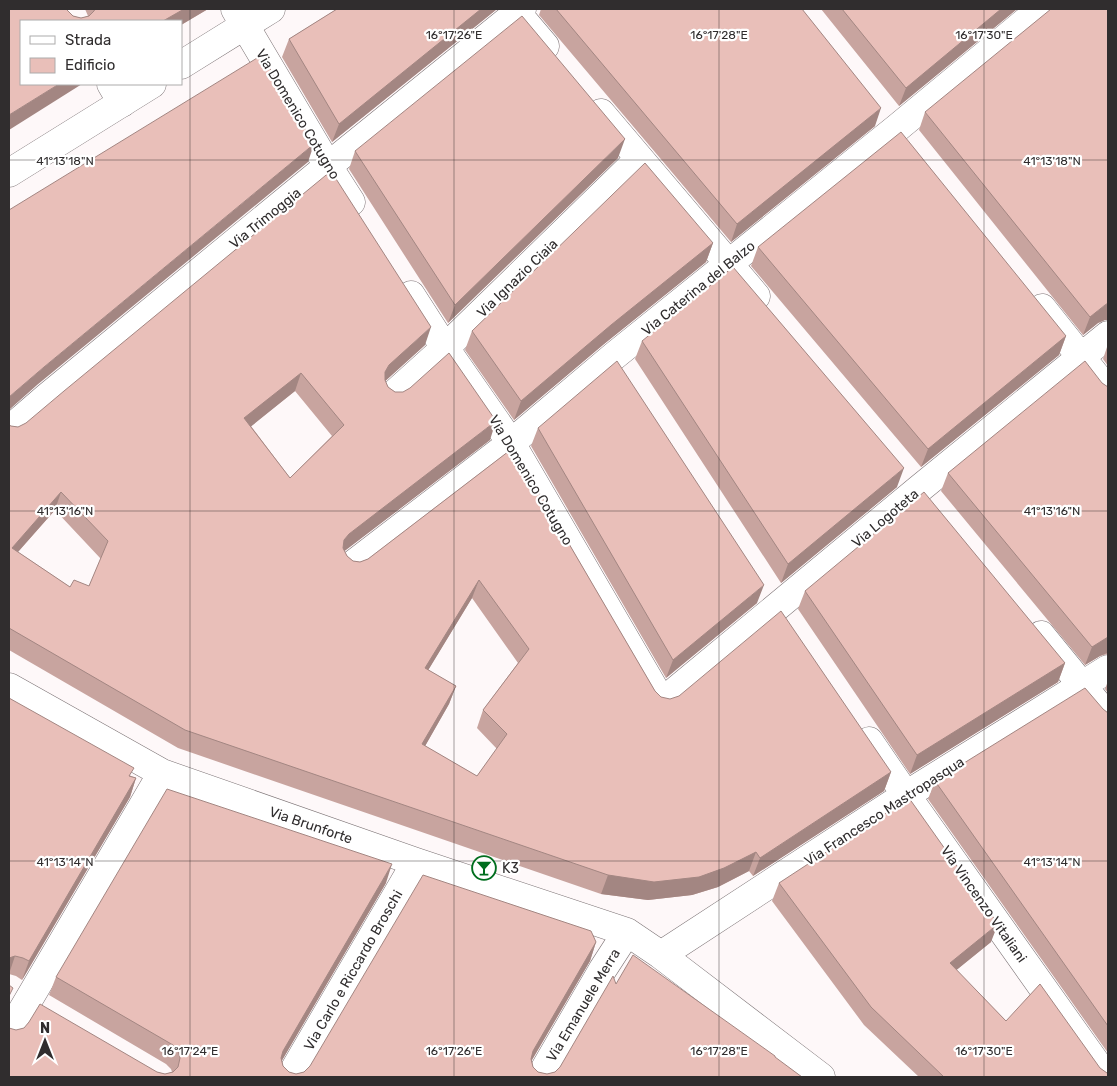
<svg xmlns="http://www.w3.org/2000/svg" width="1117" height="1086" font-family="Rubik,sans-serif">
	<style>
		.lines { fill: none; stroke-linecap: round; stroke-linejoin: round }
		.street-casing { stroke: #7c7375; stroke-width: 29 }
		.secondary-casing { stroke: #7c7375; stroke-width: 29 }
		.street { stroke: #fff; stroke-width: 28 }
		.secondary { stroke: #fff; stroke-width: 28 }
		.wall { fill: #c8a49f; fill-rule: evenodd }
		.shaded-wall { fill: #a38682 }
		.building { fill: #e9bfb9; stroke: #a38682; fill-rule: evenodd }
		.ticks { fill: none; stroke: #302d2e; stroke-width: 1; stroke-opacity: 0.45 }
		.labels { text-anchor: middle; stroke-width: 4.5; stroke-linejoin: round; paint-order: stroke }
		.street-label { font-size: 14px; fill: #302d2e; stroke: #fff }
		.poi-label { font-size: 14px; fill: #302d2e; stroke: #fff; text-anchor: start }
		.ticks-label { font-size: 12px; text-anchor: middle; fill: #302d2e; stroke: #fff; stroke-width: 4.5; stroke-linejoin: round; paint-order: stroke }
	</style>
	<rect width="100%" height="100%" fill="#fef8f9"/>
	<g class="lines">
		<g class="street-casing">
			<path id="street" d="M235,9L328,166L351,202
				M517,13L545,46
				M111,84L122,103
				M601,113L756,296
				M411,295L445,348L511,443L662,702L919,489L1108,335
				M1042,308L1108,391
				M393,395L445,348L639,159
				M9,430L47,397L328,166L522,9
				M352,565L511,443L614,356L897,128L1041,9
				M1041,635L1108,717
				M9,687L162,773L416,862L627,932L661,955L821,1077
				M869,741L906,795L1106,1077
				M661,955L906,795L1108,669
				M9,1033L162,773
				M290,1077L416,862
				M540,1077L603,969L627,932"/>
		</g>
		<g class="secondary-casing">
			<path id="secondary" d="M181,65L271,9
				M9,173L152,84"/>
		</g>
		<use href="#street" class="street"/>
		<use href="#secondary" class="secondary"/>
	</g>
	<path class="wall" d="M85,9H208L181,25V21H21L67,10L73,16L81,18L88,16Z
		M337,9H497L332,142L282,57L289,39Z
		M541,9H802L875,126L731,242L539,15Z
		M821,9H1017L899,106Z
		M925,112L1105,320L1098,323L1083,335L919,130Z
		M355,151L618,158L448,323L349,169Z
		M713,243L706,262L604,344L514,420L465,350L472,331Z
		M758,247L1066,336L1059,355L921,467L751,266Z
		M642,341L897,487L781,583L635,359Z
		M1108,344V366L1103,359Z
		M425,345L385,381L388,387L395,392L490,440L344,551L347,556L353,561L360,562L368,559L513,448L655,691L661,697L891,772L884,791L753,876L749,871L718,887L692,895L648,900L601,894L178,748L9,650V425L11,426L18,427ZM295,391L332,436L290,478L251,426ZM55,510L101,559L89,586L70,587L18,552ZM472,598L518,663L483,710L477,728L497,749L477,776L425,746L449,704L456,686L428,670Z
		M1102,383L1108,387V654L1100,656L1085,665L941,491L948,473Z
		M538,428L757,603L666,678L531,446Z
		M805,591L1065,663L1058,682L910,774L798,609Z
		M1108,681V693L1105,689Z
		M9,698L131,776L136,778L130,797L22,980L16,976L9,974Z
		M1103,709L1108,713V1053L928,799L935,781Z
		M386,883L282,1060L283,1066L289,1072L296,1074L304,1072L596,942L590,961L532,1060L533,1067L538,1072L547,1074L555,1072L560,1067L616,984L775,1058L802,1077H9L157,1072L165,1074L172,1072L171,1069L166,1064L49,995L56,977Z
		M779,883L991,942L956,970L1006,1021L1100,1068L1107,1073L1108,1077H919L864,1025L772,901Z"/>
	<path class="shaded-wall" d="M184,9H208L181,25V21H163Z
		M481,9H497L332,142L339,124Z
		M1001,9H1017L899,106L906,88Z
		M59,84H82L9,130V115Z
		M881,108L875,126L731,242L737,224Z
		M625,139L618,158L448,323L455,305Z
		M314,144L308,162L37,385L9,410V397L44,367Z
		M713,243L706,262L604,344L514,420L521,401L611,325Z
		M1108,303V320H1105L1098,323L1083,335L1090,317L1105,305Z
		M431,327L425,345L382,384L385,372L389,365Z
		M1066,336L1059,355L921,467L928,449Z
		M301,373L295,391L238,437L244,418Z
		M496,421L490,440L342,553L344,540L349,534Z
		M904,468L897,487L781,583L788,564Z
		M61,492L55,510L9,562L12,548Z
		M479,580L472,598L418,687L425,668Z
		M764,585L757,603L666,678L673,660Z
		M1108,637V650L1107,653L1100,656L1085,665L1092,647Z
		M1065,663L1058,682L910,774L917,755Z
		M456,686L449,704L416,762L422,744Z
		M891,772L884,791L753,876L760,858Z
		M136,778L130,797L22,980L29,961Z
		M756,852L749,871L718,887L692,895L648,900L601,894L608,875Z
		M392,864L386,883L277,1069L283,1051Z
		M998,924L991,942L943,981L950,963Z
		M596,942L590,961L526,1070L533,1051Z
		M15,956L9,974V958Z"/>
	<path class="building" d="M9,9H66L73,16L81,18L89,16L94,11L95,9H184L163,21H21V84H59L9,115Z
		M337,9H481L339,124L289,39Z
		M556,9H802L881,108L737,224Z
		M842,9H1001L906,88Z
		M1051,9H1108V303L1105,305L1090,317L925,112Z
		M522,16L625,139L455,305L355,151Z
		M262,55L314,144L44,367L9,397V210Z
		M901,132L1066,336L928,449L758,247Z
		M645,163L713,243L611,325L521,401L472,331Z
		M331,171L431,327L389,365L385,372V380L388,387L395,392H403L410,388L449,353L496,421L349,534L344,540L343,548L347,556L353,561L360,562L368,559L513,448L655,691L661,697L670,699L679,696L781,611L891,772L760,858L756,852L724,868L699,877L654,882L608,875L185,730L9,628V425L11,426L18,427L26,423L64,391ZM301,373L344,425L290,478L244,418ZM61,492L108,541L89,586L74,580L70,587L12,548ZM479,580L529,649L483,710L507,734L477,776L422,744L456,686L425,668Z
		M733,267L904,468L788,564L642,341Z
		M617,361L764,585L673,660L538,428Z
		M1085,361L1102,383L1108,387V637L1092,647L948,473Z
		M924,492L1065,663L917,755L805,591Z
		M1085,688L1103,709L1108,713V1026L935,781Z
		M9,698L134,768L129,776L136,778L29,961L23,958L15,956L9,958Z
		M167,789L392,864L283,1051L281,1058L283,1066L289,1072L296,1074L304,1072L310,1066L423,875L591,931L596,942L533,1051L531,1059L533,1067L538,1072L547,1074L555,1072L560,1067L613,976L616,984L633,955L775,1056V1057L802,1077H9V1028L16,1030L24,1028L29,1022L40,1004L157,1072L165,1074L173,1072L178,1067L180,1058L178,1050L173,1045L56,977Z
		M909,798L998,924L950,963L1006,1021L1040,984L1100,1068L1107,1073L1108,1074V1077H944L871,1007L779,883Z
		M9,985L13,988L9,996Z"/>
	<path class="ticks" d="M190,9V1077M454,9V1077M719,9V1077M984,9V1077M9,160H1108M9,511H1108M9,861H1108"/>
	<defs>
		<g id="bar-ring" transform="scale(1.25)"><circle r="9.5" fill="#fff" stroke="#006e1e" stroke-width="1.5"/><path d="M-6-5H6L.8 .8V4.5H3.5V6h-7V4.5H-.8V.8Z" fill="#006e1e"/></g>
	</defs>
	<g fill-rule="evenodd">
		<use href="#bar-ring" x="484" y="868"/>
	</g>
	<g class="labels">
		<g class="street-label">
			<text transform="translate(298 114) rotate(59)" y="5">Via Domenico Cotugno</text>
			<text transform="translate(265 218) rotate(-39)" y="5">Via Trimoggia</text>
			<text transform="translate(517 278) rotate(-44)" y="5">Via Ignazio Ciaia</text>
			<text transform="translate(698 288) rotate(-39)" y="5">Via Caterina del Balzo</text>
			<text transform="translate(531 480) rotate(59)" y="5">Via Domenico Cotugno</text>
			<text transform="translate(885 518) rotate(-40)" y="5">Via Logoteta</text>
			<text transform="translate(884 811) rotate(-33)" y="5">Via Francesco Mastropasqua</text>
			<text transform="translate(311 825) rotate(19)" y="5">Via Brunforte</text>
			<text transform="translate(984 904) rotate(55)" y="5">Via Vincenzo Vitaliani</text>
			<text transform="translate(353 970) rotate(-60)" y="5">Via Carlo e Riccardo Broschi</text>
			<text transform="translate(583 1005) rotate(-59)" y="5">Via Emanuele Merra</text>
		</g>
		<g class="poi-label">
			<text x="502" y="873">K3</text>
		</g>
	</g>
	<g class="ticks-label">
		<text x="454" y="39">16°17'26"E</text>
		<text x="719" y="39">16°17'28"E</text>
		<text x="984" y="39">16°17'30"E</text>
		<text x="65" y="165">41°13'18"N</text>
		<text x="1052" y="165">41°13'18"N</text>
		<text x="65" y="515">41°13'16"N</text>
		<text x="1052" y="515">41°13'16"N</text>
		<text x="65" y="866">41°13'14"N</text>
		<text x="1052" y="866">41°13'14"N</text>
		<text x="190" y="1055">16°17'24"E</text>
		<text x="454" y="1055">16°17'26"E</text>
		<text x="719" y="1055">16°17'28"E</text>
		<text x="984" y="1055">16°17'30"E</text>
	</g>
	<rect width="1117" height="1086" fill="none" stroke="#302d2e" stroke-width="20"/>
	<rect x="20" y="20" width="162" height="65" fill="#ffffff" stroke="#acabab"/>
	<rect x="30" y="36" width="25" height="8" fill="#ffffff" stroke="#acabab"/>
	<text x="65" y="45" font-size="15" fill="#302d2e">Strada</text>
	<rect x="30" y="58" width="25" height="15" fill="#e9bfb9" stroke="#acabab"/>
	<text x="65" y="70" font-size="15" fill="#302d2e">Edificio</text>
	<g transform="translate(45 1041)" stroke="#ffffff" stroke-width="4" paint-order="stroke">
	<path d="M0-4L9 19L0 12L-9 19Z" fill="#302d2e"/>
	<text y="-8" font-size="14" font-weight="bold" text-anchor="middle" fill="#302d2e">N</text>
	</g>
</svg>
